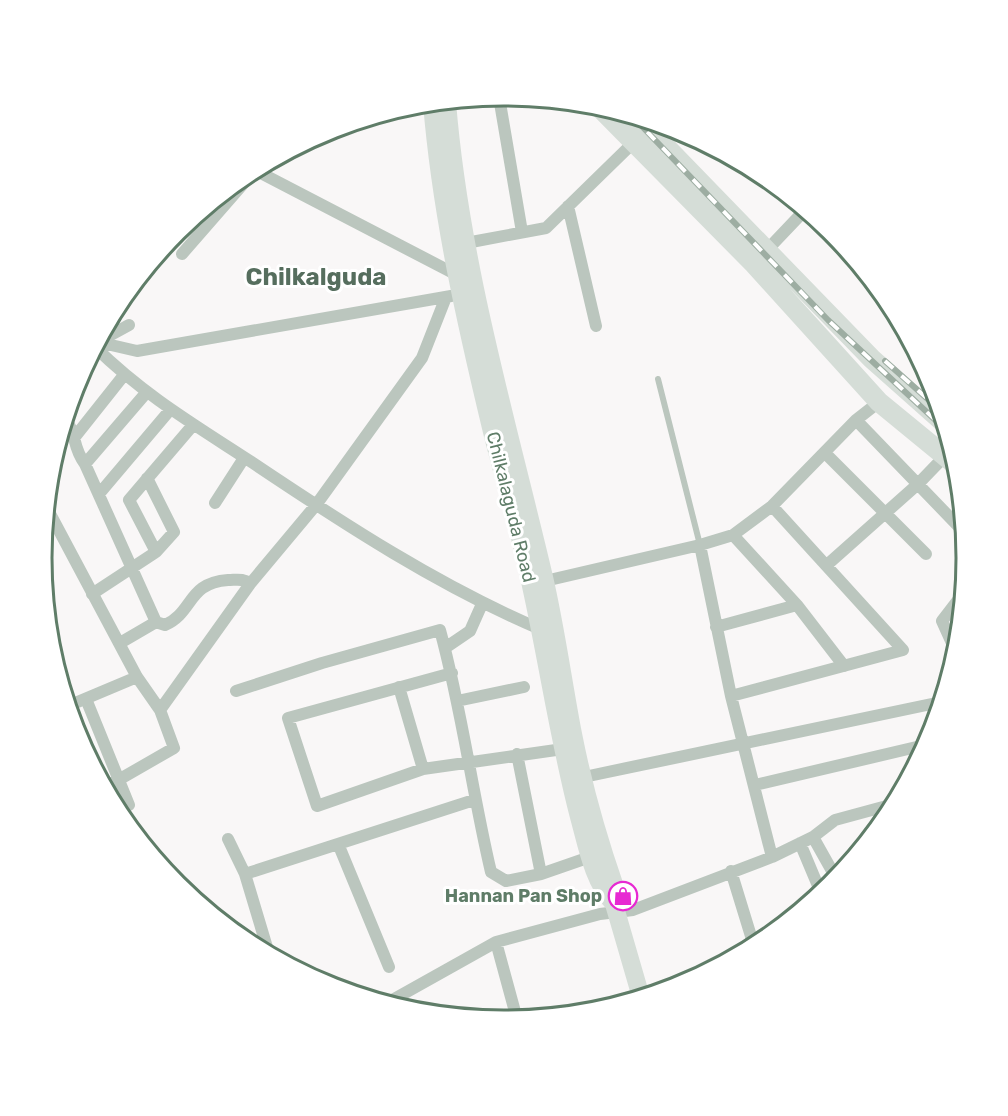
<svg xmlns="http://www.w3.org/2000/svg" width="1008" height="1116" font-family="Rubik,sans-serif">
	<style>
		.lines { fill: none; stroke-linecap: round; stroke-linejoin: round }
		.service { stroke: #bbc6be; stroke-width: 6 }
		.minor { stroke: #bbc6be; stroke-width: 12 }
		.secondary { stroke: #d5ddd7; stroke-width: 18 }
		.primary { stroke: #d5ddd7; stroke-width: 20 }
		.rail-casing { stroke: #9dada2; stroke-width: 6 }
		.rail { stroke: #fff; stroke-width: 4; stroke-dasharray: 11; stroke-linecap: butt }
		.labels { text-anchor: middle; stroke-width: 6; stroke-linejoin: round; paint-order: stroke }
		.street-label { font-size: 18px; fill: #5f7d68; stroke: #fff }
		.poi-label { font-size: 18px; font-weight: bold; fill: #5f7d68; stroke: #fff; text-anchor: end }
		.district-label { font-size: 24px; font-weight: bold; fill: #566e5e; stroke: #fff }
		.rim { fill: none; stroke: #5f7d68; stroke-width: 3 }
	</style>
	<rect width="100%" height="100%" fill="#f9f7f7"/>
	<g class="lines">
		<path class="service" d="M658,379L700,545"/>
		<path class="minor" d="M499,97L522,232
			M255,170L457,275
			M568,206L596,326
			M466,243L546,228L633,143
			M766,251L805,210
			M182,254L256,169
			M98,342L137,351L451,296
			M98,342L129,325
			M95,347C145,396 195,425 253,463C344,524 439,586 540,629
			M66,420C77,434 72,447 85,464L156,622L165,625C194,612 187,583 228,580C237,580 243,578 250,584
			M856,420L963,531
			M74,438L124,375
			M825,453L926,554
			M85,464L146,393
			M147,478L174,532L156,552
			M99,494L170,410
			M215,503L244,458
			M47,508L137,677L160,710L174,748L120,779L104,785
			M733,535L797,605L844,666
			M700,545L731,696L772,857
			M828,564L918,484L944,457
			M545,581L700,545L733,535L772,506L856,420L879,402
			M92,594L156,552L129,500L193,425
			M716,627L797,605
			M50,642L54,639
			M120,643L156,622
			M445,648L470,631L482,604
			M956,652L942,621L962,595
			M452,673L288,718L317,806L423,769L563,749
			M399,687L423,769
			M236,691L322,663L440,630C462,710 472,792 491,872L506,881L541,874L590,857
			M731,696L903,650L772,506
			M86,699L129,805
			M457,701L524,687
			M68,706L137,677
			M160,710L250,584L316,505L422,358L446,297
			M517,754L541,874
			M584,777L941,702
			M755,785L925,745
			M813,837L836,878
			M228,839L245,874L269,954
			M800,843L821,893
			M339,846L389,967
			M731,871L754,946
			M245,874L474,800
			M496,942L517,1019
			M387,1003L496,942L600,914L633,910L772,857L813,837L835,820L894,804"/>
		<path class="secondary" d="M447,102C460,264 507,420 544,577C556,629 563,682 573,734C583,785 598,838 615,887L614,904L641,997
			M432,103C441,214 466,324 492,432C505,484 521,534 531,586C548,663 559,741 579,817C587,846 593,881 614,904"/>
		<path class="primary" d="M598,106L754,264L879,402L957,466
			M639,119L872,359L943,422"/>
		<g class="rail-casing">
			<path id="rail" d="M632,116L828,320L945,429
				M885,361L940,410"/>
		</g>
		<use href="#rail" class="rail"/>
	</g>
	<defs>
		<g id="shop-ring" transform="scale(1.5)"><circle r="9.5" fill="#fff" stroke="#e729d2" stroke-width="1.5"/><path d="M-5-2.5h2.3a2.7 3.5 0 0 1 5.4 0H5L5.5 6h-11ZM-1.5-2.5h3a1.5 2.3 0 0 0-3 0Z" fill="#e729d2"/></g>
	</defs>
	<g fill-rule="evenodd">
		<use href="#shop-ring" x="623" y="896"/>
	</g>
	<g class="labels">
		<g class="street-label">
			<text transform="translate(511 507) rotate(76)" y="6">Chilkalaguda Road</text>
		</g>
		<g class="poi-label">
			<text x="602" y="902">Hannan Pan Shop</text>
		</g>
		<g class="district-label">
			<text x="316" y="285">Chilkalguda</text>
		</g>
	</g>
	<path d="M0 0H1008V1116H0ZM52 558a452 452 0 1 1 904 0a452 452 0 1 1-904 0Z" fill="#fff" fill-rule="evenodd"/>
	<path class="rim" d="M52 558a452 452 0 1 1 904 0a452 452 0 1 1-904 0Z"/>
</svg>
